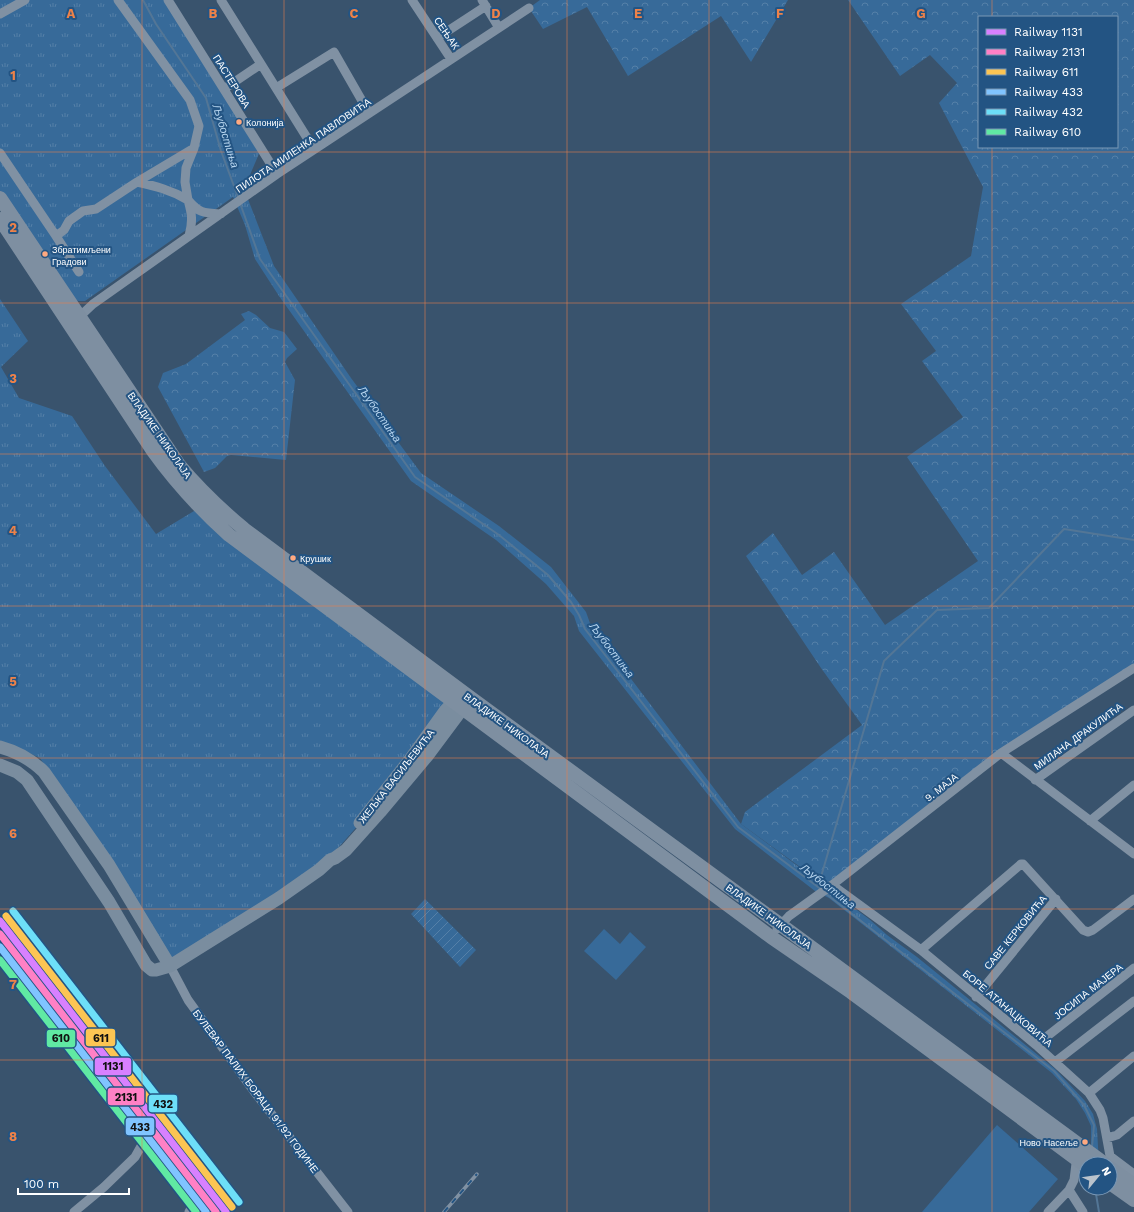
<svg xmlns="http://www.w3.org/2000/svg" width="1134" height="1212" font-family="'Work Sans',sans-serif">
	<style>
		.grass { fill: url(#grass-tufts) }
		.forest { fill: url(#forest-crowns); fill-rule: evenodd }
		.garden { fill: url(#garden-furrows) }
		.pitch { fill: #376a99 }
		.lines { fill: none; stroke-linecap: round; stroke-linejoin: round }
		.stream { stroke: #537696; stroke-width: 2 }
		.street { stroke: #8091a3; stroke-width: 9 }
		.secondary { stroke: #7a8d9f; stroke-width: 13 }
		.primary { stroke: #7e8fa1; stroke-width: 14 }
		.rail-casing { stroke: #8091a3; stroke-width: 3.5 }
		.rail { stroke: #235483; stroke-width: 2; stroke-dasharray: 6; stroke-linecap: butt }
		.rail-1-casing { stroke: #235483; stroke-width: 10 }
		.rail-2-casing { stroke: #235483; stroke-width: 10 }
		.rail-3-casing { stroke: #235483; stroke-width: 10 }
		.rail-4-casing { stroke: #235483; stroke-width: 10 }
		.rail-5-casing { stroke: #235483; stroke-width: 10 }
		.rail-6-casing { stroke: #235483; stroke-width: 10 }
		.rail-1 { stroke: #d880ff; stroke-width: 7 }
		.rail-2 { stroke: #ff80c5; stroke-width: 7 }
		.rail-3 { stroke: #fcc553; stroke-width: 7 }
		.rail-4 { stroke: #80c4ff; stroke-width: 7 }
		.rail-5 { stroke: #6ddff8; stroke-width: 7 }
		.rail-6 { stroke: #60e9a3; stroke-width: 7 }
		.grid { fill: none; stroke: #ee8249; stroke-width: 1; stroke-opacity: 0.55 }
		.bus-dot { fill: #ffa980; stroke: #235483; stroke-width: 1.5 }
		.labels { text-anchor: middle; stroke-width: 4; stroke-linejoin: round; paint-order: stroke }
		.bus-label { font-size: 9px; fill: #fff; stroke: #235483; text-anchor: start }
		.street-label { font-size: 10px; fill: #fff; stroke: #235483 }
		.water-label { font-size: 11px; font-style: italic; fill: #b7d5ef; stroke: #235483 }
		.grid-label { font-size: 13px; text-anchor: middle; font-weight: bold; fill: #ee8249; stroke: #235483; stroke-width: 4; stroke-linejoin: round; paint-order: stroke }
		.line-badge { stroke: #235483; stroke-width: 1.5 }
		.pale-badge-label { font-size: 11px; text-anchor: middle; font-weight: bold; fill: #111 }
	</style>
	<defs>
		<pattern id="grass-tufts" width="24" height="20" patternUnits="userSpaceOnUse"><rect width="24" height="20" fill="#376a99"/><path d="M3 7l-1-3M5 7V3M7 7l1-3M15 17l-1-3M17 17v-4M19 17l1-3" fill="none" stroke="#5580a8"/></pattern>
		<pattern id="forest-crowns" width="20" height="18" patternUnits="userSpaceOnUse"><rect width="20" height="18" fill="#376a99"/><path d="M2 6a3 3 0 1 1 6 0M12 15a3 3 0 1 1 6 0" fill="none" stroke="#5580a8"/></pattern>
		<pattern id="garden-furrows" width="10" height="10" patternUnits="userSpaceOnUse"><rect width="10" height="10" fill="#376a99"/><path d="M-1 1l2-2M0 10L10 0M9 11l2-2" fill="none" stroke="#5580a8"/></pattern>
	</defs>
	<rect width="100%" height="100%" fill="#39536d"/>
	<path class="grass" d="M0,0H168L261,149L244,189L274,266L351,378L421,473L499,526L551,567L586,612L591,626L741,824L869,919L887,935L917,957L1055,1069L1085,1101L1093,1114L1097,1129L1099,1164H1091V1126L1085,1113L1076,1099L1052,1073L829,898L815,891L735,829L579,631L574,616L546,584L496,540L411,481L279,296L255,259L245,225L233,197L85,301H79L71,299L0,191Z
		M0,299L28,341L1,367L19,398L72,416L105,466L156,534L199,508L454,701L361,822L332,855L170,966L109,865L40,758L16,747L0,746Z"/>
	<path class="forest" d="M540,0H788L751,62L721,16L628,76L587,7L543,29L529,8Z
		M848,0H1134V668L1001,753L832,885L818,880L741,824L745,812L862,725L821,668L746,556L773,533L802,575L834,552L885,625L978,561L907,457L963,417L922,361L936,351L901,304L971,256L983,187L939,103L957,83L930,55L900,76ZM979,17H1117V147H979Z
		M249,311L256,315L270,328L284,332L297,349L287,358L285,362L295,380L286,460L231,455L227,456L215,468L204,472L158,387L163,373L186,364L245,320L241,314Z"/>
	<path class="garden" d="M425,899L476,950L460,967L411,914Z"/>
	<path class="pitch" d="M604,929L620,944L630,932L646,947L616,980L584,951Z
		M997,1125L1058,1179L1029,1212H922Z"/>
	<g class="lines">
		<path class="stream" d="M143,0L156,24L206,98L221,151L238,197
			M240,203L260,259L415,477L499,535L548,575L571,602L579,615L585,629L738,827L822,890
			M818,887L884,661L937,610L989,608L1064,529L1134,540
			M825,893L1054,1071L1084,1105L1094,1125L1092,1147
			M1095,1188L1099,1212"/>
		<path class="street" d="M118,0L190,100L199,126L194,148L186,168L185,182L188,200
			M168,0L277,174
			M221,0L314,149
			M412,0L451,59
			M482,0L499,28
			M0,14L25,0
			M437,38L486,6
			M276,88L334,52L369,113
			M224,89L261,64
			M0,153L56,236
			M137,182C155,186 171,190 188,200
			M189,236C193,221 192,214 188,200C199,213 203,213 221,214
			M79,272L56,236L64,230L69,221L83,211L96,209L137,182L194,148
			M76,320L93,304L277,174L529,8
			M1001,753L1134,854
			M1035,780L1134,710
			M1090,821L1134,785
			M832,885L921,950L1036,1045L1089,1093L1100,1110L1103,1118L1110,1156L1134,1174
			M777,929L789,916L832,885L1001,753L1134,668
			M921,950L1021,864H1023L1083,930L1088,932L1093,930L1134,899
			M0,958L39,1006L89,1073L201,1212
			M170,966L188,1000L256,1094L348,1212
			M976,997L1056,899
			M1036,1045L1134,968
			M1055,1062L1134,1001
			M1089,1093L1134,1056
			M1107,1138L1117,1135L1134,1121
			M1069,1190L1083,1212
			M74,1212L104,1187L135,1157L144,1141
			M189,1212L194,1203
			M1048,1212L1069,1190L1074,1180L1077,1155"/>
		<path class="secondary" d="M0,747C18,752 31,759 44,772L109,865L170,966
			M0,765L17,772L27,780L109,902L146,965L152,970H156L170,966L279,898L319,870L330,860L335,858L346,850L380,812L427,756L468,701
			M360,823L409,761L445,711L461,694"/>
		<path class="primary" d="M0,198L179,465C199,489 220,509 244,529L471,698L781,925L1105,1164
			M0,219L153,451C176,483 200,509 229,535L771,937L851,992L1086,1166
			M1110,1168L1134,1185
			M1110,1183L1134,1200"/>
		<g class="rail-casing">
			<path id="rail" d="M444,1212L477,1174"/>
		</g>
		<use href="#rail" class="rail"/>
		<g class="rail-1-casing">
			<path id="rail-1" d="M0,921L226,1212"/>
		</g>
		<g class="rail-2-casing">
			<path id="rail-2" d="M0,934L216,1212"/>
		</g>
		<g class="rail-3-casing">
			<path id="rail-3" d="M6,916L232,1207"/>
		</g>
		<g class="rail-4-casing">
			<path id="rail-4" d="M0,947L206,1212"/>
		</g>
		<g class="rail-5-casing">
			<path id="rail-5" d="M13,911L239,1202"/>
		</g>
		<g class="rail-6-casing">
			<path id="rail-6" d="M0,960L196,1212"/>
		</g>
		<use href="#rail-1" class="rail-1"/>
		<use href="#rail-2" class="rail-2"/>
		<use href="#rail-3" class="rail-3"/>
		<use href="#rail-4" class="rail-4"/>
		<use href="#rail-5" class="rail-5"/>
		<use href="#rail-6" class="rail-6"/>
	</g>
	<path class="grid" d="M142,0V1212M284,0V1212M425,0V1212M567,0V1212M709,0V1212M850,0V1212M992,0V17M992,147V1212M0,152H1134M0,303H1134M0,454H1134M0,606H1134M0,758H1134M0,909H1134M0,1060H1134"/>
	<g class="bus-dot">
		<circle cx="239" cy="122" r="3.5"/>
		<circle cx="45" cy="254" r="3.5"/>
		<circle cx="293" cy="558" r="3.5"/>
		<circle cx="1085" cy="1142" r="3.5"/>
	</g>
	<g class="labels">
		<g class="bus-label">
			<text x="246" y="126">Колонија</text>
			<text x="52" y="253">Збратимљени<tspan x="52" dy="12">Градови</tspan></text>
			<text x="300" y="562">Крушик</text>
			<text x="1078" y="1146" text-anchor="end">Ново Насеље</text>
		</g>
		<g class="street-label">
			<text transform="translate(447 33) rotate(56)" y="4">СЕЊАК</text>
			<text transform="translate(232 81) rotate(58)" y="4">ПАСТЕРОВА</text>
			<text transform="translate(303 145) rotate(-34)" y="4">ПИЛОТА МИЛЕНКА ПАВЛОВИЋА</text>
			<text transform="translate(160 435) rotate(55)" y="4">ВЛАДИКЕ НИКОЛАЈА</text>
			<text transform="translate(507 725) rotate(36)" y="4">ВЛАДИКЕ НИКОЛАЈА</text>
			<text transform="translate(1078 736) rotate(-36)" y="4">МИЛАНА ДРАКУЛИЋА</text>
			<text transform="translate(396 776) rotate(-52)" y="4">ЖЕЉКА ВАСИЉЕВИЋА</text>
			<text transform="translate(941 787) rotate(-38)" y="4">9. МАЈА</text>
			<text transform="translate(769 916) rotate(36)" y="4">ВЛАДИКЕ НИКОЛАЈА</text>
			<text transform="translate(1015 932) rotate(-51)" y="4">САВЕ КЕРКОВИЋА</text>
			<text transform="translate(1088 991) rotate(-38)" y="4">ЈОСИПА МАЈЕРА</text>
			<text transform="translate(1008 1008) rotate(40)" y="4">БОРЕ АТАНАЦКОВИЋА</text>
			<text transform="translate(256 1091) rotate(53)" y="4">БУЛЕВАР ПАЛИХ БОРАЦА 91/92 ГОДИНЕ</text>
		</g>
		<g class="water-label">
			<text transform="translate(226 136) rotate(73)" y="4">Љубостиња</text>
			<text transform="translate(380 414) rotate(55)" y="4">Љубостиња</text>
			<text transform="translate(612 650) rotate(53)" y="4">Љубостиња</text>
			<text transform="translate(828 886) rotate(38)" y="4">Љубостиња</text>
		</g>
	</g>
	<g class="grid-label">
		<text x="71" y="18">A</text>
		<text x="213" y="18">B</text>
		<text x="354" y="18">C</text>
		<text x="496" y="18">D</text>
		<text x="638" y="18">E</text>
		<text x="780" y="18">F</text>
		<text x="921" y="18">G</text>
		<text x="13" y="80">1</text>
		<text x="13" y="232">2</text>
		<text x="13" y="383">3</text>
		<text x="13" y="535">4</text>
		<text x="13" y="686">5</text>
		<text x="13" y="838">6</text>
		<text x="13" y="989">7</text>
		<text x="13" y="1141">8</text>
	</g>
	<g class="line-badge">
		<rect x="85" y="1028" width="31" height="19" rx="4" fill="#fcc553"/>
		<rect x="46" y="1029" width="30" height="19" rx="4" fill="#60e9a3"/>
		<rect x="94" y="1057" width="38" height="19" rx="4" fill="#d880ff"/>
		<rect x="107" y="1087" width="38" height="19" rx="4" fill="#ff80c5"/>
		<rect x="148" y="1094" width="30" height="19" rx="4" fill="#6ddff8"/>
		<rect x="125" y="1117" width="30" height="19" rx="4" fill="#80c4ff"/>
	</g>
	<g class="pale-badge-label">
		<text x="101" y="1042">611</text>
		<text x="61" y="1042">610</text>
		<text x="113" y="1070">1131</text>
		<text x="126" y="1101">2131</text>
		<text x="163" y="1108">432</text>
		<text x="140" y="1131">433</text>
	</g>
	<rect x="978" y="16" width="140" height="132" fill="#235483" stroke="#7b98b5"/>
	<rect x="986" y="29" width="20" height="6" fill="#d880ff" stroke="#7b98b5"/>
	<text x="1014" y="36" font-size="12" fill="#ffffff">Railway 1131</text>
	<rect x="986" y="49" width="20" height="6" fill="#ff80c5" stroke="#7b98b5"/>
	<text x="1014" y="56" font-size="12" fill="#ffffff">Railway 2131</text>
	<rect x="986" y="69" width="20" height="6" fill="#fcc553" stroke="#7b98b5"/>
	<text x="1014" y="76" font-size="12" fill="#ffffff">Railway 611</text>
	<rect x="986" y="89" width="20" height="6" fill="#80c4ff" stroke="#7b98b5"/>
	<text x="1014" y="96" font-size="12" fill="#ffffff">Railway 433</text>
	<rect x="986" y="109" width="20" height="6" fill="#6ddff8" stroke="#7b98b5"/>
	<text x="1014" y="116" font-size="12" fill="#ffffff">Railway 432</text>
	<rect x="986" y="129" width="20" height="6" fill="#60e9a3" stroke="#7b98b5"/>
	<text x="1014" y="136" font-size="12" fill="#ffffff">Railway 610</text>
	<g transform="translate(1098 1176) rotate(61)"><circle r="19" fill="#235483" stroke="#7b98b5"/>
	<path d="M0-3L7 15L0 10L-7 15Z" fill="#bac3cc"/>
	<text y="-6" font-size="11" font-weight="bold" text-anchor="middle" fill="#ffffff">N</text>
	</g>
	<path d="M18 1188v6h111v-6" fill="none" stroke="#ffffff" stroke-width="2"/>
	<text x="24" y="1188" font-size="12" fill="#ffffff" stroke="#235483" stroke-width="3" paint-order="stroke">100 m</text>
</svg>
